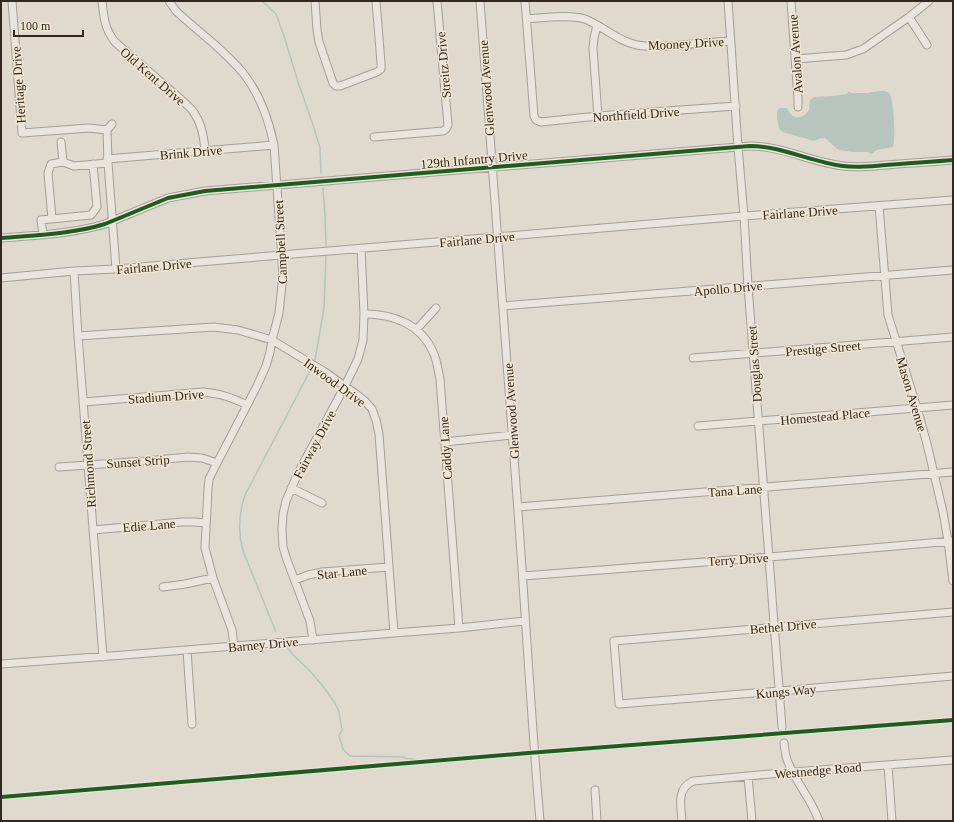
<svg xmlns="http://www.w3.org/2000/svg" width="954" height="822" font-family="Georgia,serif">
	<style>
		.water { fill: #b7c5bc }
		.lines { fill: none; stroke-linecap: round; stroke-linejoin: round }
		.stream { stroke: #b7c5bc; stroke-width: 1.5 }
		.minor-casing { stroke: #a59f96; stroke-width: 9 }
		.minor { stroke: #e9e5dd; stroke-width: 7 }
		.cycleway-casing { stroke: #f0e6d4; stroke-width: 6 }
		.cycleway { stroke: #1b5e20; stroke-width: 4 }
		.labels { text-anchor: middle; stroke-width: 3; stroke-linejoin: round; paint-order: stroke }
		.street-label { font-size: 13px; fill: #33281f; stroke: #f0e6d4 }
	</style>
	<rect width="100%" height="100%" fill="#e0d9cd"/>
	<path class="water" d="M849,91L851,93H869L871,92C876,92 886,89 889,93C894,98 896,141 893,147L877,150L871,154L868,152H852L839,150L835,147L825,138H821L814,141L783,132L779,129C778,123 775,113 779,108H787C788,111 790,114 793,116C798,119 806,116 809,110C810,107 809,104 810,100L814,97L832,96L847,94Z"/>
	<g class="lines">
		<path class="stream" d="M262,1L276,14L284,36L299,85L312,122L320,148L321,173
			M323,188L325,216L326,246
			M315,360L324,308L326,255
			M276,632L243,551C238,533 239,513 245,495L311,369
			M287,647L293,655L310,671L322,685L335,703L339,712L342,730L339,736L343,749L350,756L403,757L405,758L422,761"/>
		<g class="minor-casing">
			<path id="minor" d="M12,1L22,133L89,128L107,130
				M102,1C104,17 104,28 115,42L185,103C188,106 192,109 194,113C202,124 204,137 205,150
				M169,1L176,11C188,22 200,32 213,43C224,53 234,62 243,73C259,93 269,121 274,145L283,275L279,313L272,340L270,352L266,366L257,386L217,463L209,479L208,489L205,548L213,578L232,630L234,646
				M315,1L317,30L319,42L333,83L336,86H340L377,72L381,69V63L376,1
				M480,1C491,158 504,314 515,471C524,587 530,704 540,821
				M525,1L534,116L536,120L541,122L598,116L736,106
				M728,1L738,147L744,216L748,286L782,727
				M791,1L798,99V107
				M909,17L927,45
				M527,19C543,18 569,14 585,19C603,26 617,41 637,45C652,48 667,46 682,45C699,43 715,42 731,41
				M597,25L594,38L593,48L598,116
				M795,59L846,55L863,49L909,17L929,1
				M112,124L107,130L108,163L116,269
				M374,137L443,131L446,129L448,125L437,1
				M61,142L63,162L74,166L108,163
				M107,159L274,145
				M879,206L888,315L917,408L927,444L943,512L948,541L953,581
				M52,219L48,173L51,164L63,162
				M43,234L41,220L91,215L97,207L93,164
				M1,238C35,235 72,234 105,224L168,198L205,191L750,146C782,146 811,162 843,166C857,168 872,166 886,165C908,163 931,162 953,160
				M74,271L78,336L103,657
				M1,278L74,271L116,269L744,216L953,200
				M503,306L953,270
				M364,314C393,314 421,324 433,352C437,360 438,370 440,379L459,628
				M416,330L436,308
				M78,336L214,327L238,330L272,340L325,372L356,394L365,401L372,409L376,420L379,434L394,633
				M693,358L953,337
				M84,402L203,392C221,394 231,397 247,405
				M698,426L953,405
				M444,442L512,435
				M59,467L145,461L188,457L202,458L217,463
				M291,488L322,503
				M518,507L953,472
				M93,530L182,522H195L206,523
				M523,576L769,557L953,541
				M295,580L308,575L322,572L389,567
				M163,587L185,584L213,578
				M953,612L614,641L619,704L780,691L953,676
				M313,640L310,621L287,560L283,547L282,530L283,514L286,501L298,473L345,386L358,359L363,340L364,314L361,248
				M187,650L192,724
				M1,664L124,655L394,633L459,628L525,621
				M784,743C785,749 785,756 788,762C796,783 812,800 819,821
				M888,765L892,821
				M748,776L752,821
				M595,790L597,821
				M682,821C681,806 676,789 693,781L793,772L953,760"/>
		</g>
		<use href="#minor" class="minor"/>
		<g class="cycleway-casing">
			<path id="cycleway" d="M1,238C35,235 72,234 105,224L168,198L205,191L750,146C782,146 811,162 843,166C857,168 872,166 886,165C908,163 931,162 953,160
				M1,797L528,753L953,720"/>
		</g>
		<use href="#cycleway" class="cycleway"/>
	</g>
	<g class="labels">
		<g class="street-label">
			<text transform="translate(686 43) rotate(-3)" y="5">Mooney Drive</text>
			<text transform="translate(795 54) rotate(-94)" y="5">Avalon Avenue</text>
			<text transform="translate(443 65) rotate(-95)" y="5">Streitz Drive</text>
			<text transform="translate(153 76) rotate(41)" y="5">Old Kent Drive</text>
			<text transform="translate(18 85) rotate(-94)" y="5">Heritage Drive</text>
			<text transform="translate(486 88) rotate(-94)" y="5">Glenwood Avenue</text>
			<text transform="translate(636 114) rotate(-4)" y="5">Northfield Drive</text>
			<text transform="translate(191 152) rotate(-5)" y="5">Brink Drive</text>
			<text transform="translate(474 159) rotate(-5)" y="5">129th Infantry Drive</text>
			<text transform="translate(800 212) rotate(-4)" y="5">Fairlane Drive</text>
			<text transform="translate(477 239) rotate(-5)" y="5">Fairlane Drive</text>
			<text transform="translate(280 242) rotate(-93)" y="5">Campbell Street</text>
			<text transform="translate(154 266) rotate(-5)" y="5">Fairlane Drive</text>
			<text transform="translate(728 288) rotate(-5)" y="5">Apollo Drive</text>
			<text transform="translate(823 348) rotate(-5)" y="5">Prestige Street</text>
			<text transform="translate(754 364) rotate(-94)" y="5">Douglas Street</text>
			<text transform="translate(335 382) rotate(36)" y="5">Inwood Drive</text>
			<text transform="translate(912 394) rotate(73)" y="5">Mason Avenue</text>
			<text transform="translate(166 396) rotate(-4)" y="5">Stadium Drive</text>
			<text transform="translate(511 411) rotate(-94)" y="5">Glenwood Avenue</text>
			<text transform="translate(825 416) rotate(-5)" y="5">Homestead Place</text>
			<text transform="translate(314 444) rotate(-62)" y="5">Fairway Drive</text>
			<text transform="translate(445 448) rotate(-94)" y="5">Caddy Lane</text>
			<text transform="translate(138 461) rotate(-4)" y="5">Sunset Strip</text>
			<text transform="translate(88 464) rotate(-94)" y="5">Richmond Street</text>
			<text transform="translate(735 490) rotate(-4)" y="5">Tana Lane</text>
			<text transform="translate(149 525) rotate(-5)" y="5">Edie Lane</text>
			<text transform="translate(738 559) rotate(-4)" y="5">Terry Drive</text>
			<text transform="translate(342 572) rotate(-6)" y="5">Star Lane</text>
			<text transform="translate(783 626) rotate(-5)" y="5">Bethel Drive</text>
			<text transform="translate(263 644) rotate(-5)" y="5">Barney Drive</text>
			<text transform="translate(786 691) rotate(-5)" y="5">Kungs Way</text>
			<text transform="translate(818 770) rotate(-5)" y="5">Westnedge Road</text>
		</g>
	</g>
	<rect width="954" height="822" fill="none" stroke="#33281f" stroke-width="4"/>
	<path d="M14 30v6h69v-6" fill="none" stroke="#33281f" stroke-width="2"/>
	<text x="20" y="30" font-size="12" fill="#33281f" stroke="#f0e6d4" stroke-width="3" paint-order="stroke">100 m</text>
</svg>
